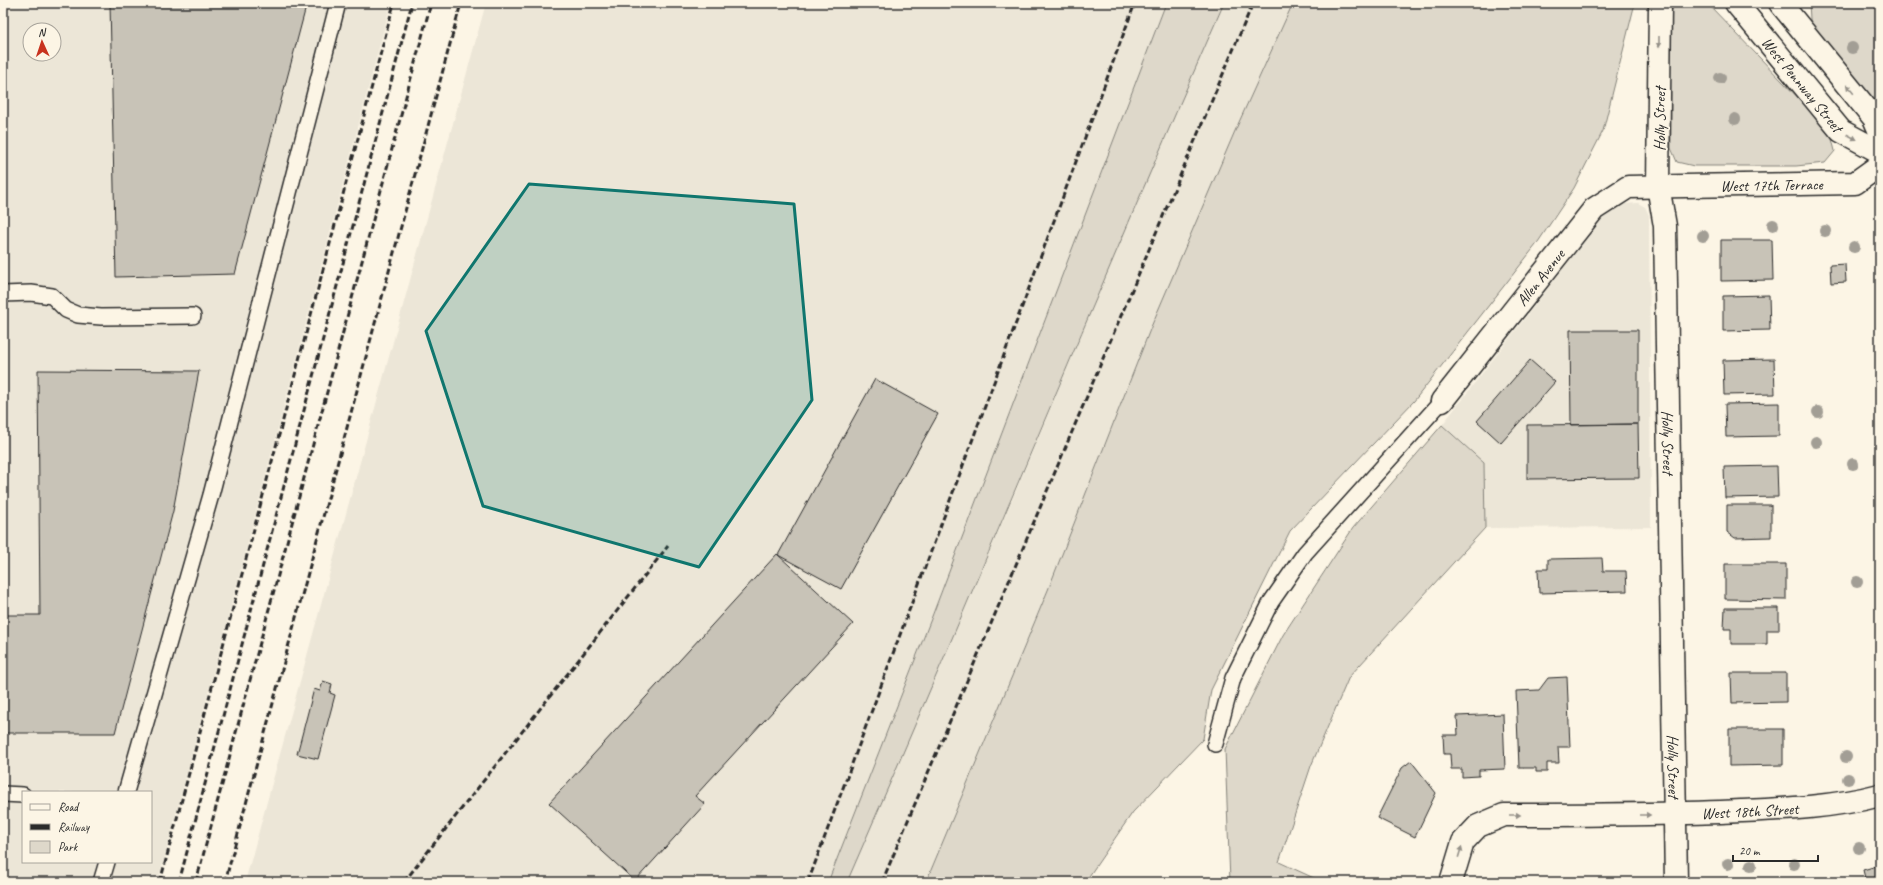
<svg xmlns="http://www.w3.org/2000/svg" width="1883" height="885" font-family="Caveat,sans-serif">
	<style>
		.built { fill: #ece6d7; fill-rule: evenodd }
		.green { fill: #ded8ca; stroke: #84827a }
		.building { fill: #c8c3b7; stroke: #2b2b2b }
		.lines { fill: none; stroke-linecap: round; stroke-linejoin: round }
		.lane-casing { stroke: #2b2b2b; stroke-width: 18 }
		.street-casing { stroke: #2b2b2b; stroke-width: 25 }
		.secondary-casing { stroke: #2b2b2b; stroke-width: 25 }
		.lane { stroke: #fcf5e5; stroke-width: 15 }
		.street { stroke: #fcf5e5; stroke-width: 22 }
		.secondary { stroke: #fcf5e5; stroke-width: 22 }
		.rail { stroke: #2b2b2b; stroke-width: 3; stroke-dasharray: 6 3; stroke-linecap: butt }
		.tree { fill: #a29e95 }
		.oneway { fill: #949088 }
		.marked { fill: #0f766e; fill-opacity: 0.2; stroke: #0f766e; stroke-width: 3; stroke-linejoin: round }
		.labels { text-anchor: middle; stroke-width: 3.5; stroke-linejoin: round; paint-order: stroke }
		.street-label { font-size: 16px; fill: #2b2b2b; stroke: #fcf5e5 }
	</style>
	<rect width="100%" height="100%" fill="#fcf5e5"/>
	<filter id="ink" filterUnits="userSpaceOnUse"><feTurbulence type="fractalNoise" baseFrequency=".025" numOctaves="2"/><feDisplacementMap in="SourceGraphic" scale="8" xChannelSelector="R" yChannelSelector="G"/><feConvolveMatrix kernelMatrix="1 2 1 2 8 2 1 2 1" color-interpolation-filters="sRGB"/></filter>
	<g filter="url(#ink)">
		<path class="built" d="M3,3H391L158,882H3ZM30,30H54V54H30ZM23,792H151V862H23Z
			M486,3H1166L931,619L828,882H245Z
			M1224,3H1293L1235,131L1151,327L1048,590L926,882H847L1015,493L1139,196Z
			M1638,203L1645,207L1649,215L1651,527L1485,528L1484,463L1442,425L1601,220L1612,211L1625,204Z"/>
		<path class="green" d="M1166,3H1224C1095,295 975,590 847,882H828L931,619Z
			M1293,3H1635L1603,131L1574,188L1536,245L1414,401L1290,531L1211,690L1203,739L1133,812L1085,882H926L1048,590L1151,327L1235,131Z
			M1675,3H1704L1710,6L1830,131L1835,151L1825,163L1796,166H1694L1677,162L1671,148L1670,13Z
			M1809,3H1880V113L1811,34Z
			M1442,425L1484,463L1485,528L1349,677L1311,766L1279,862L1316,879L1315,882H1230L1225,749L1283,635L1353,528Z"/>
		<path class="building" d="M110,3H307L235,274L116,277Z
			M1721,240H1772L1773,280L1721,281Z
			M1845,264L1846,282L1831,283L1830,265Z
			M1769,295L1770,330L1723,331V296Z
			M1570,330H1638V424L1571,425Z
			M1774,359L1775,394L1724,395L1723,360Z
			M1530,360L1555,382L1501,443L1477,421Z
			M38,370L199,371L173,511L115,733H3V615H40Z
			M875,379L938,414L841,589L778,555Z
			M1779,403V436L1726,437L1725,404Z
			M1638,424L1639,478L1527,479V425Z
			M1777,466L1778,497L1725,498L1724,467Z
			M1727,505H1771V537L1735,538L1727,532Z
			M777,554L853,624L695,796L705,804L635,881L549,803Z
			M1602,558L1603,571H1626L1627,591L1539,593L1538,569H1548V559Z
			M1725,564H1786V600L1725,599Z
			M1725,608H1779V630H1767V644H1731V629H1724Z
			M1731,673H1786V702L1732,703Z
			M1567,677L1570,747H1558L1559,763H1547V772H1536V768H1519L1516,691L1539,690L1548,678Z
			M323,681L332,684L330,693L335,695L318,759L297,754L314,689L320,691Z
			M1503,714L1505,769L1479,770V776L1462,777V769H1451L1450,754H1444L1443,735H1458L1457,716Z
			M1729,729H1783V765L1729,766Z
			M1411,761L1436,793L1415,837L1377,818L1402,768Z
			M1880,865V882H1866L1863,870Z
			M1568,880H1640V882H1568Z"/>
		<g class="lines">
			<g class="lane-casing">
				<path id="lane" d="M3,294L31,293L52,296L66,310L78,315L101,317L193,316
					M1215,744L1233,678L1271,602L1305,553L1442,401
					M126,792L211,495L338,3
					M3,794L23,795
					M101,882L107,862"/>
			</g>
			<g class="street-casing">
				<g id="street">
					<path id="s1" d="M1660,3L1658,186L1665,226L1676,882"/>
					<path id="s2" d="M1442,401L1594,209L1628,187L1855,183L1880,165"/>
					<path id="s3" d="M1451,882L1463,842L1478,826L1504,815C1583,815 1662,815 1741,811C1787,809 1835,807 1880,795"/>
				</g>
			</g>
			<g class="secondary-casing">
				<g id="secondary">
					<path id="s4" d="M1736,3L1841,131L1880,152"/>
					<path d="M1780,3L1874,118L1880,132"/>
				</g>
			</g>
			<use href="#lane" class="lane"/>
			<use href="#street" class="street"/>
			<use href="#secondary" class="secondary"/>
			<path class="rail" d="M160,882L394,3
				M179,882L412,3
				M196,882L431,3
				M225,882L461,3
				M404,882L668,546
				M808,882L1135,3
				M882,882L1253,3"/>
		</g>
		<g class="tree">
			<circle cx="1852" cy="48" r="6"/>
			<circle cx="1720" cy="78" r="6"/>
			<circle cx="1735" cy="119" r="6"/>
			<circle cx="1773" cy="225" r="6"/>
			<circle cx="1825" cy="231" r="6"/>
			<circle cx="1703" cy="236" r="6"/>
			<circle cx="1854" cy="247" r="6"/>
			<circle cx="1818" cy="412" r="6"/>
			<circle cx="1816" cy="442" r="6"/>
			<circle cx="1853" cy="464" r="6"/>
			<circle cx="1857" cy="582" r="6"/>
			<circle cx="1846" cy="757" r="6"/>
			<circle cx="1848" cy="779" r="6"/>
			<circle cx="1859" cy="848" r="6"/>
			<circle cx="1728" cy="864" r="6"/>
			<circle cx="1794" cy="864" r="6"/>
			<circle cx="1751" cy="865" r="6"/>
		</g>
		<defs><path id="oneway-solid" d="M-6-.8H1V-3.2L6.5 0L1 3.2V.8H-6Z"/></defs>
		<g class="oneway">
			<use href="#oneway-solid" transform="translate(1659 42) rotate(90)"/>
			<use href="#oneway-solid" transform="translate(1850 89) rotate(-129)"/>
			<use href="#oneway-solid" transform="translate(1852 137) rotate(28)"/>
			<use href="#oneway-solid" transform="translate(1515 815)"/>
			<use href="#oneway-solid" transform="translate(1645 815)"/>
			<use href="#oneway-solid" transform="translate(1460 852) rotate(-73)"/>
		</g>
	</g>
	<path class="marked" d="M529,184L794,204L812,400L699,567L483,506L426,331Z"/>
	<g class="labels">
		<g class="street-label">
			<text dy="6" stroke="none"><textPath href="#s4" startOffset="105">West Pennway Street</textPath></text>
			<text transform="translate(1659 119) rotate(-90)" y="6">Holly Street</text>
			<text dy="6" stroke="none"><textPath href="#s2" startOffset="429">West 17th Terrace</textPath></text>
			<text dy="6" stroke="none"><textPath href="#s2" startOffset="158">Allen Avenue</textPath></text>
			<text dy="6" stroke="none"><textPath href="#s1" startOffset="440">Holly Street</textPath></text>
			<text dy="6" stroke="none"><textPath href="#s1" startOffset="764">Holly Street</textPath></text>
			<text dy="6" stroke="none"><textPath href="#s3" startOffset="338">West 18th Street</textPath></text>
		</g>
	</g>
	<rect width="1883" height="885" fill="none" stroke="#fcf5e5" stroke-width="16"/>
	<rect x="8" y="8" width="1867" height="869" fill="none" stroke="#2b2b2b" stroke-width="1.5" filter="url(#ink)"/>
	<rect x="22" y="791" width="130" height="72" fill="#fcf5e5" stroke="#a8a49b"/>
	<rect x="30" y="804" width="20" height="6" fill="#fcf5e5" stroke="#a8a49b"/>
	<text x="58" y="811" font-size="12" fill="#2b2b2b">Road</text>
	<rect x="30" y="824" width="20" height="6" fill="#2b2b2b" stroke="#a8a49b"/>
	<text x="58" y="831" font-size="12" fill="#2b2b2b">Railway</text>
	<rect x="30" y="841" width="20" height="12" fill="#ded8ca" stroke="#a8a49b"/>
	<text x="58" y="851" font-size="12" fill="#2b2b2b">Park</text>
	<g transform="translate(42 42) rotate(357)"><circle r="19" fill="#fcf5e5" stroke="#a8a49b"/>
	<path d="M0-3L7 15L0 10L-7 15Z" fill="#c8321e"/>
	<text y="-6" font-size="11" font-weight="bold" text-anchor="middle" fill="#2b2b2b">N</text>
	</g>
	<path d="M1733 855v6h85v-6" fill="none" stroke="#2b2b2b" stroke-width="2"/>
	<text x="1739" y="855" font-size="12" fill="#2b2b2b" stroke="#fcf5e5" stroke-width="3" paint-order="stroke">20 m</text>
</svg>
